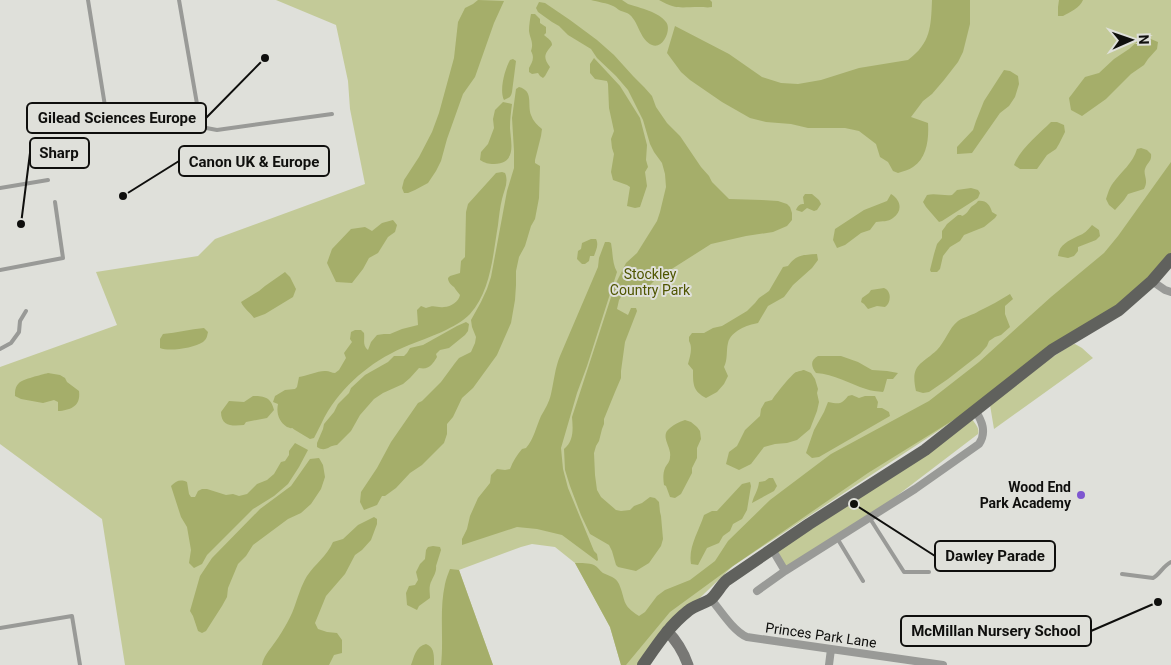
<svg xmlns="http://www.w3.org/2000/svg" width="1171" height="665" font-family="Roboto,sans-serif">
	<style>
		.green { fill: #c3ca98 }
		.forest { fill: #a5ae6a }
		.lines { fill: none; stroke-linecap: round; stroke-linejoin: round }
		.lane { stroke: #999a97; stroke-width: 4 }
		.street { stroke: #999a97; stroke-width: 8 }
		.secondary { stroke: #787875; stroke-width: 11 }
		.primary { stroke: #60615d; stroke-width: 12 }
		.poi-dot { fill: #7e57d0; stroke: #dfe0da; stroke-width: 2 }
		.labels { text-anchor: middle; stroke-width: 4; stroke-linejoin: round; paint-order: stroke }
		.park-label { font-size: 14px; fill: #4f5500; stroke: #dfe0da }
		.poi-label { font-size: 14px; font-weight: bold; fill: #0f0f0d; stroke: #dfe0da; text-anchor: end }
		.street-label { font-size: 14px; fill: #0f0f0d; stroke: #dfe0da }
		.leader { fill: none; stroke: #0f0f0d; stroke-width: 2 }
		.callout-dot { fill: #0f0f0d; stroke: #dfe0da; stroke-width: 2 }
		.callout { fill: #dfe0da; stroke: #0f0f0d; stroke-width: 2 }
		.callout-label { font-size: 15px; text-anchor: middle; font-weight: bold; fill: #0f0f0d }
	</style>
	<rect width="100%" height="100%" fill="#dfe0da"/>
	<path class="green" d="M276,0H1171V259L976,406L733,566L678,619L643,665H621L610,627L591,592L575,563L555,547L532,544L521,547L459,570L493,665H125L102,519L0,444V367L117,325L96,272L198,256L215,239L365,184L350,109L348,81L336,25Z
		M1075,344L1082,348L1093,358L994,429L990,405L1036,368L1071,345Z
		M972,419C975,424 980,428 978,434L869,517L785,571L772,549Z"/>
	<path class="forest" d="M478,0L504,1L494,23L475,77L463,94L447,139L441,161L436,171L428,183L415,190L408,193H404L402,188L404,180L419,157L432,132L439,113L454,58L458,22L465,8L473,4Z
		M591,0C599,0 615,0 622,0C624,1 626,3 628,4C640,8 659,12 666,22C672,29 663,50 652,45C640,40 639,23 630,15C627,12 623,12 619,10C617,9 616,7 613,6C607,3 598,2 591,0Z
		M659,0H710L712,2V7C707,8 704,7 699,7C681,7 676,10 659,0Z
		M932,0H970V24L963,52L958,62L944,80L932,94L923,101L911,117L928,123C929,139 927,158 913,167C909,170 903,171 898,173L893,171L888,162L880,157L876,144L859,131L845,128H808L791,124L766,122L750,118L722,102L690,80L681,72L667,53L675,26L729,54L762,77L781,83L798,84L821,80L859,68L908,60C931,43 931,26 932,0Z
		M1059,0H1083C1080,8 1070,12 1063,16H1058V7Z
		M539,2L545,3L570,20L597,40L614,55L633,76L644,87L652,96L656,107L667,123L680,136L701,167L709,176L712,182L729,199L762,200L778,201L787,204L790,207L792,213V220L787,226L773,232L746,236L711,244L656,279L644,291L636,295H632L625,291L619,300L617,309L628,315L631,308H636L637,311L625,342L621,371V378L615,392L604,419V424L602,429L599,441L596,446L594,453L595,475L597,490L601,497L616,510L621,511L630,510L634,506L642,503L650,497L655,498L659,502L660,512L661,516L663,539L661,546L649,563L636,571L618,567L616,565L612,551L609,545L590,534L581,515L570,486L565,470L564,449C574,441 573,429 572,417L615,285L626,263L637,253L657,221L660,212L666,187L665,174L662,163L654,152L650,144L643,120L628,90L616,76L597,58L591,49L568,35L559,26L552,22L538,12L536,8Z
		M531,14H535L540,19V23L546,27V33L544,35C548,39 552,40 552,45C544,55 543,57 550,67L545,76L543,78L540,76L538,73L532,74L529,72V68C532,62 535,58 531,51C534,42 530,39 529,31C529,25 530,19 531,14Z
		M1146,37L1158,42L1157,49L1148,59L1144,65L1131,74L1106,99L1082,116L1071,110L1069,98L1085,77L1099,73L1114,59L1129,49L1140,39Z
		M594,58L620,86L640,118L647,145L646,160L648,167L645,172L647,186L640,207L635,208L627,206L630,187L627,185L613,180L611,172L614,154L612,148L611,139L614,131L609,108L608,84L607,81L595,79L590,73V64Z
		M513,59L516,61L512,92C511,97 509,98 504,100C499,90 505,69 510,60Z
		M1004,70L1010,71L1018,76L1019,84L1015,97L1009,106L1000,113L972,153L957,154V147L973,130L976,121L984,101Z
		M519,87C534,91 527,104 531,115C533,121 537,125 542,129L541,136L535,160V163L540,166L539,198L535,219L531,226L525,246L519,257L516,271V285L515,300L511,323L497,355L473,388L462,398L453,417L447,424V434L444,443L422,465L410,473L396,488L385,496H382L377,505L364,510L360,502L361,492L377,468L391,442L418,403L422,401L441,382L455,363L459,358L471,352L475,343L476,337L472,327L471,320L481,302L487,289L491,277L507,191L514,168V151L512,118L516,89Z
		M503,102L512,104C511,112 510,119 510,128C511,144 517,163 494,164C488,164 485,163 480,160L481,152L488,144L494,128L493,119L495,110Z
		M1051,122H1057L1064,125L1065,132L1059,144L1056,149L1047,155L1037,169H1020L1014,165C1020,149 1039,134 1051,122Z
		M1141,148L1147,150L1151,154C1152,162 1147,162 1145,169C1143,175 1149,180 1144,189L1128,194L1124,200L1115,210L1109,205L1106,199C1108,194 1109,188 1113,183C1121,172 1133,163 1137,149Z
		M1171,162V259L1152,281L976,406L868,473L733,566L670,612L626,665H621L610,627L575,563C581,563 589,563 594,565C598,567 600,571 603,573C609,576 616,577 619,584C626,600 621,605 639,616L645,612L657,596L665,590L690,580L715,561L728,541L770,500L831,454L929,401L979,362L1051,297L1104,253L1118,236Z
		M502,172L505,173C509,182 504,190 502,199C500,207 499,216 498,225C493,254 491,291 470,314C457,328 427,338 409,345C375,359 348,380 328,411C323,419 319,429 314,438L310,439C305,436 300,433 295,430C289,426 295,430 287,427C279,422 276,413 278,404L273,402L275,396L285,390L295,389L297,387L299,377C306,376 320,370 326,371C329,371 332,373 335,373L339,370L346,358L344,353L352,342L350,339L351,332L355,330H361L364,333C365,340 362,345 368,350L371,342L377,335L384,334H390L402,329L418,325L417,310L421,306L426,308C435,304 436,308 444,307C451,307 459,301 460,295L456,290L454,287C451,285 448,282 448,278L450,276L460,273L461,261L465,257L466,212L468,204L496,173Z
		M971,188L978,190L980,193L978,198L942,221L939,222L926,207L923,202L927,195C935,193 944,196 952,195L957,190Z
		M805,194H812L819,200L821,204L817,210L814,211L807,208L802,212L796,210C798,205 800,204 804,204L803,197Z
		M891,194C901,200 903,211 893,218C888,222 882,221 876,222L870,230L861,233L845,245L837,248L833,240L835,229L864,210L887,201Z
		M978,201C986,200 990,205 992,212L997,215L995,218L984,227L964,235L960,241L950,247L943,256L940,269L937,272H931L930,270L934,254L937,244L942,238V231L945,227L947,224L958,215H961L962,216C967,214 968,211 971,207C973,205 976,204 978,201Z
		M393,220L397,225L395,232L388,237L378,253L369,258L363,269L352,283L336,282L327,263L332,249L351,229L365,227L372,231L382,223Z
		M1092,225L1099,230L1100,236L1096,240L1078,247V251L1074,256L1068,258L1058,256C1059,244 1069,241 1078,236C1084,234 1088,230 1092,225Z
		M591,239H596C599,245 596,250 594,256H590L589,261L585,264H582L577,259L578,251L581,249L582,243Z
		M605,242H609L611,243C613,253 612,263 617,272L587,366L577,393L561,448L563,469L568,488L594,551L597,554L598,560L597,561L562,535L537,529L517,527L462,545V539L467,529L470,516L478,498L490,483L491,475L497,469L505,470L510,469C513,461 517,455 522,449L526,448C534,439 536,427 541,416C545,409 549,403 551,394C554,381 555,368 560,356L598,267L599,258Z
		M817,254L818,260L812,268L793,285L784,297L768,306L758,323C747,325 731,331 728,343C726,351 728,359 724,367L728,376L724,384L717,392L706,398C693,391 693,385 693,370L688,364C690,356 693,348 689,341V337L692,333H704L713,328L722,326L747,311L755,303L759,298L769,291L783,267L788,266C797,254 803,255 817,254Z
		M285,272L290,277L296,289L293,297L265,314L254,318C250,312 244,309 241,302L259,291L265,286Z
		M884,288C892,291 891,303 885,307L877,306L868,309L864,304L861,302L862,298L869,293L871,290Z
		M1010,294L1013,299L1005,306V314L1010,327L1001,335L995,337L989,341L987,346L980,354L948,379L929,392L923,393L916,391C910,364 921,365 937,350C945,342 949,328 958,321C964,317 973,315 979,311C990,306 1000,300 1010,294Z
		M466,322L469,324L468,331L465,335L449,348L440,350L436,354L437,357C432,365 429,370 419,368L410,378L403,384L383,393L374,399L360,415L351,431L337,445C329,445 326,453 317,447V443L323,429L324,424L334,412L338,404L349,393L351,388L365,375L388,362L394,356H404L407,353L410,348L423,345L457,326Z
		M204,328L208,332C207,336 207,339 203,342C194,348 169,352 160,348V339L163,334C177,333 190,329 204,328Z
		M818,356H841L858,362L872,370L887,371L898,373L893,379H887L884,390L883,392C877,391 871,391 866,389C850,384 834,374 816,373C811,367 810,360 818,356Z
		M804,370L811,373L815,379L818,389L817,393L819,402L817,411L810,429L797,440L787,443L775,444L764,447L751,464L739,470L726,464L729,452L737,446L745,430L760,416L761,409L765,402L772,400C775,395 791,375 796,372C797,372 803,370 804,370Z
		M48,373L60,375L65,378L67,382L79,391C81,406 71,410 58,411V402L54,400L43,403L21,399L15,396C15,391 15,387 19,383C23,379 41,375 48,373Z
		M852,395L859,398L865,396H875L878,402L877,408H882L889,412L890,416L819,457L812,458L806,453L814,430L824,412L828,402C839,404 841,405 848,396Z
		M253,396C264,396 271,397 274,410L267,418L246,422L244,425C233,426 221,427 221,412L229,401L244,402Z
		M685,420L691,422L697,427L700,431L701,439L697,448V458L692,468V473L681,494L675,498L670,497L666,486L664,485C663,479 663,473 665,468C667,464 670,462 670,457C672,447 659,436 670,428C675,424 679,422 685,420Z
		M295,443L308,450L299,467L288,484L274,496L253,509L207,555L202,564L194,568L189,563L191,550L187,527L181,517L171,486C176,481 180,479 187,482L189,494L191,497H195L198,491L202,489H207L226,495L233,494L239,496L247,494L257,484L267,480L274,474L281,462L285,461L289,455V451Z
		M319,458L323,465L325,477L321,489L311,504L301,513L288,519L253,545L246,556L238,564L228,588L227,597L222,606L206,631L202,633L198,631L193,616L190,611L200,576L212,558L260,509L291,486L310,459Z
		M769,478H773L777,486L774,491L752,503C754,495 758,491 759,482L765,481Z
		M750,482L751,486L747,510L742,519L733,524L730,531L723,536L719,543L707,548L698,565L691,564C688,547 699,531 704,515L712,511H717L742,484Z
		M374,517L377,519V524L371,540L362,550L355,555L345,574L326,596L315,623L318,629L327,632L337,633L342,640V653L334,655L329,665H262C264,656 268,652 273,645C280,636 290,619 294,608C298,597 301,586 307,576C315,564 327,556 333,542L343,539L358,525Z
		M433,546L440,547L441,550L436,566C437,573 432,578 430,585C429,590 430,593 430,598L419,606L417,610L407,605L406,593L409,586L415,585L418,580L416,572L420,564L425,559L426,550L428,547Z
		M450,569L459,570L493,665H441C444,638 439,611 445,584C446,579 448,574 450,569Z
		M426,644C435,647 434,657 434,665H411C414,657 416,646 426,644Z"/>
	<g class="lines">
		<path class="lane" d="M88,0L105,106
			M179,0L201,127L217,130L332,114
			M0,188L48,180
			M0,270L63,258L55,202
			M0,349L11,343L19,332L20,321L26,311
			M869,517L904,572H929
			M837,538L863,581
			M1122,574L1153,578C1160,574 1163,566 1171,562
			M0,628L72,616L80,665"/>
		<path class="street" d="M1152,281L1165,290L1171,292
			M772,549L785,571
			M757,591L785,571L915,489L979,444C987,432 982,421 975,410
			M711,599C720,610 734,632 747,637L943,665
			M829,665L831,649"/>
		<path class="secondary" d="M667,631C677,641 683,651 688,665"/>
		<path class="primary" d="M643,665C657,645 669,626 688,611C695,605 707,603 712,598C718,592 721,585 727,580L809,524L925,450L1052,350L1119,310L1152,281L1171,259"/>
	</g>
	<circle class="poi-dot" cx="1081" cy="495" r="5"/>
	<g class="labels">
		<g class="park-label">
			<text x="650" y="279">Stockley<tspan x="650" dy="16">Country Park</tspan></text>
		</g>
		<g class="poi-label">
			<text x="1071" y="492">Wood End<tspan x="1071" dy="16">Park Academy</tspan></text>
		</g>
		<g class="street-label">
			<text transform="translate(821 635) rotate(8)" y="5">Princes Park Lane</text>
		</g>
	</g>
	<path class="leader" d="M265 58L206 118M21 224L30 153M123 196L179 161M854 504L935 556M1158 602L1091 631"/>
	<g class="callout-dot">
		<circle cx="265" cy="58" r="5"/>
		<circle cx="21" cy="224" r="5"/>
		<circle cx="123" cy="196" r="5"/>
		<circle cx="854" cy="504" r="5"/>
		<circle cx="1158" cy="602" r="5"/>
	</g>
	<g class="callout">
		<rect x="27" y="103" width="179" height="30" rx="5"/>
		<rect x="30" y="138" width="59" height="30" rx="5"/>
		<rect x="179" y="146" width="150" height="30" rx="5"/>
		<rect x="935" y="541" width="120" height="30" rx="5"/>
		<rect x="901" y="616" width="190" height="30" rx="5"/>
	</g>
	<g class="callout-label">
		<text x="117" y="123">Gilead Sciences Europe</text>
		<text x="59" y="158">Sharp</text>
		<text x="254" y="167">Canon UK &amp; Europe</text>
		<text x="995" y="561">Dawley Parade</text>
		<text x="996" y="636">McMillan Nursery School</text>
	</g>
	<g transform="translate(1131 40) rotate(88)" stroke="#dfe0da" stroke-width="4" paint-order="stroke">
	<path d="M0-4L9 19L0 12L-9 19Z" fill="#0f0f0d"/>
	<text y="-8" font-size="14" font-weight="bold" text-anchor="middle" fill="#0f0f0d">N</text>
	</g>
</svg>
